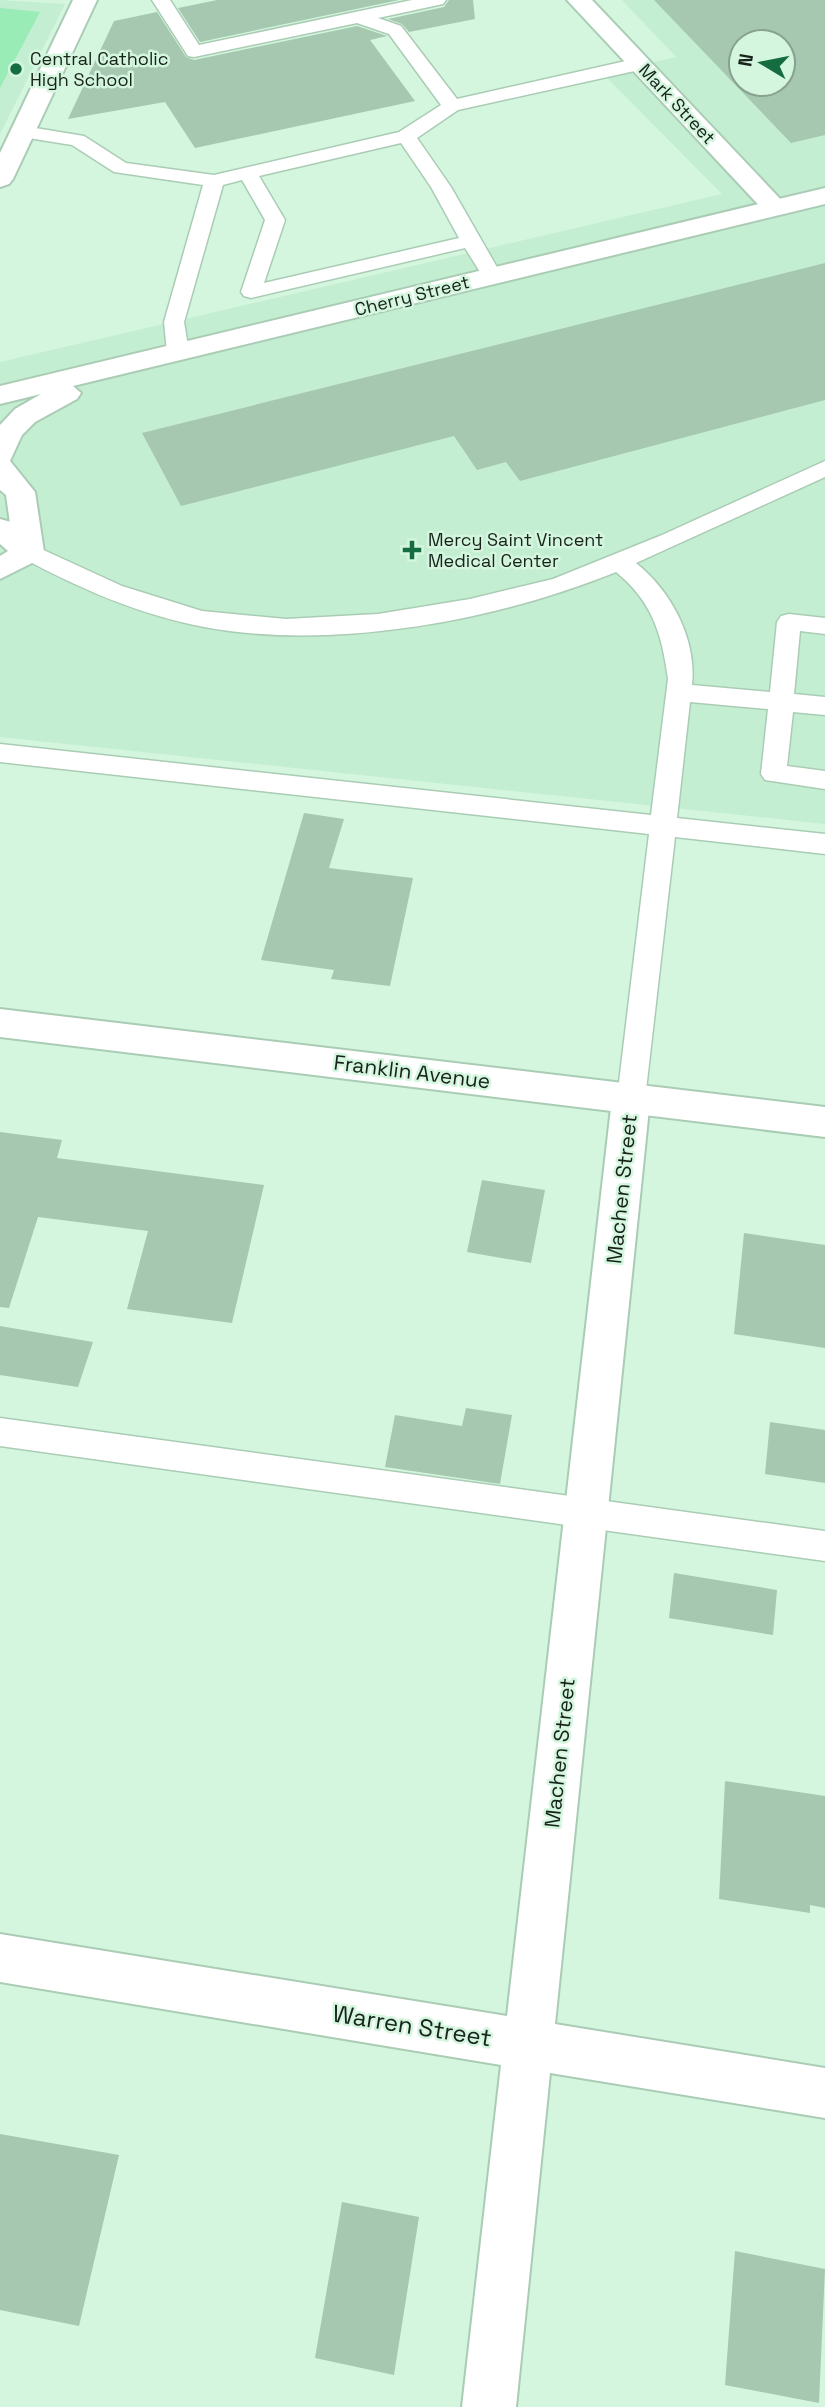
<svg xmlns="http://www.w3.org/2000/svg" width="825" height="2407" font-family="'Space Grotesk',sans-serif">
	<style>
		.built { fill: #c4eed1; fill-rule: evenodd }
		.green { fill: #99ecb6 }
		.building { fill: #a6c7b0; fill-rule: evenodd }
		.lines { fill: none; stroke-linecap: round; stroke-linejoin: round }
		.lane-casing { stroke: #aaccb5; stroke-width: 3 }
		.street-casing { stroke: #aaccb5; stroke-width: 4 }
		.secondary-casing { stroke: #aaccb5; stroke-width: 4 }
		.lane { fill: #fff; fill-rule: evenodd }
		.street { fill: #fff; fill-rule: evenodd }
		.secondary { fill: #fff; fill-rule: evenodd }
		.poi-dot { fill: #146c3f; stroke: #d4f6de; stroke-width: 2.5 }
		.labels { text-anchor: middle; stroke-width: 5; stroke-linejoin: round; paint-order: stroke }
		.far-poi-label { font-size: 18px; fill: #16221a; stroke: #d4f6de; text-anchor: start }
		.far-street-label { font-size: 18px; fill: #16221a; stroke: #d4f6de }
		.street-label { font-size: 21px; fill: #16221a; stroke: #d4f6de }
		.near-street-label { font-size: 24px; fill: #16221a; stroke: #d4f6de }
	</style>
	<rect width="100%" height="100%" fill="#d4f6de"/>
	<path class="built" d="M0,0L65,4L0,134Z
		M622,0H825V824L0,737V362L722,194L603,74L676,57ZM741,42H783V84H741Z"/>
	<path class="green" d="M0,8L40,12L0,88Z"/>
	<path class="building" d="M217,0H399L200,42L178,8Z
		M449,0H473L475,19L409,32L402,24L388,19L444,7Z
		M654,0H825V135L791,143ZM741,42H783V84H741Z
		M157,12L186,57L194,60L357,26L387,36L370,40L415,101L195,148L165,102L68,119L114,21Z
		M825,263V400L520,481L506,462L477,470L454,436L181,506L142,433Z
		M304,813L344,819L329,868L413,878L390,986L331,979L334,970L261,960Z
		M0,1132L62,1140L57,1158L264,1185L232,1323L127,1309L148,1231L38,1217L9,1308L0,1307Z
		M482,1180L545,1190L531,1263L467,1252Z
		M744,1233L825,1245V1348L734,1334Z
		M0,1326L93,1342L78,1387L0,1375Z
		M466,1408L512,1415L500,1484L385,1467L395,1415L462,1426Z
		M770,1422L825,1430V1483L765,1474Z
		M674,1573L777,1590L773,1635L669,1618Z
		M725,1781L825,1796V1908L810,1905V1913L719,1899Z
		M0,2134L119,2155L79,2326L0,2310Z
		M342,2202L419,2217L394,2375L315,2358Z
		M735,2251L825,2269L819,2403L725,2385Z"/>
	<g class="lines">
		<g class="lane-casing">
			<path id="lane" d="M152,0H170L199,45L412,0H446L443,4L378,18L401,26L457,99L639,58L648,64L639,70L458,110L417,138L451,187L502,276L499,280H485L465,248L251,298L244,296L241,292L265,220L242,180L223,185L184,322L189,352L178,358L167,352L164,322L203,185L114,172L72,145L16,136L13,132L16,128L23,126L84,136L126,163L214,175L399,132L441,105L389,34L357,23L194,57L188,56ZM401,143L431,187L459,238L264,283L285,220L259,176Z
				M825,461V477L636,563C671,591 697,639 692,685L770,692L777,622L781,616L789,614L825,618V634L800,631L794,694L825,697V715L793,712L787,766L825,771V789L765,780L761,774L768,709L690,702L677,818L825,834V854L675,837L645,1099L641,1107L631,1111L621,1107L617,1099L649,834L0,762V744L651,815L668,679C662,634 652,601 616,572C495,621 333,651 204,627C140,615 78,588 21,557L17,552L21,547H37L122,586L202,611L286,619L378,614L470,599L553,579L662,535Z
				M0,1418L825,1531V1561L0,1446Z"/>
		</g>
		<g class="street-casing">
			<path id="street" d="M73,0H97L13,179L9,184L0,187V153Z
				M567,0H592L784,203L788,208L784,213H766Z
				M0,519L11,522L44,552L40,559L0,579V556L8,551L0,544Z
				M631,1084L644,1088L650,1099L555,2024L825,2068V2118L550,2073L516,2407H462L501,2065L0,1982V1934L507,2016L612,1099L618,1088Z"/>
		</g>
		<g class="secondary-casing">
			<path id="secondary" d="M825,188V204L73,386L81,393L77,399L35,422L22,435L10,461L35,492L44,552L40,559L29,562L18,559L14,552L6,495L0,490V425L15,409L41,394L0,404V386Z
				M0,1009L825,1107V1137L0,1037Z"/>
		</g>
		<use href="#lane" class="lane"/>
		<use href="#street" class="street"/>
		<use href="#secondary" class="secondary"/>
	</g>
	<g class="poi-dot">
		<circle cx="16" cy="69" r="7"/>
		<path d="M408.5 539.5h7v7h7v7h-7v7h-7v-7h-7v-7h7z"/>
	</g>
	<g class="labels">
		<g class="far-poi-label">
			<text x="30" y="65">Central Catholic<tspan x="30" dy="21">High School</tspan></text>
			<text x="428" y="546">Mercy Saint Vincent<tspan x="428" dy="21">Medical Center</tspan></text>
		</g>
		<g class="far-street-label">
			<text transform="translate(677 104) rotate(47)" y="6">Mark Street</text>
			<text transform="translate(412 296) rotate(-14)" y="6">Cherry Street</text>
		</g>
		<g class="street-label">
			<text transform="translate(412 1072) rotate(7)" y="7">Franklin Avenue</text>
			<text transform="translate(622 1189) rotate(-84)" y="7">Machen Street</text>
			<text transform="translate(560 1753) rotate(-84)" y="7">Machen Street</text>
		</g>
		<g class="near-street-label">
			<text transform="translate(412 2026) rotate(9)" y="8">Warren Street</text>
		</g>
	</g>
	<g transform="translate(762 63) rotate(280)"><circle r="33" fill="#d4f6de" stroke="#88a190" stroke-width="2"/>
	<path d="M0-5L12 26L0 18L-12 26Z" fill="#146c3f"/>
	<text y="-10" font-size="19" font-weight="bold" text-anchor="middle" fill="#16221a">N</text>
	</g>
</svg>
